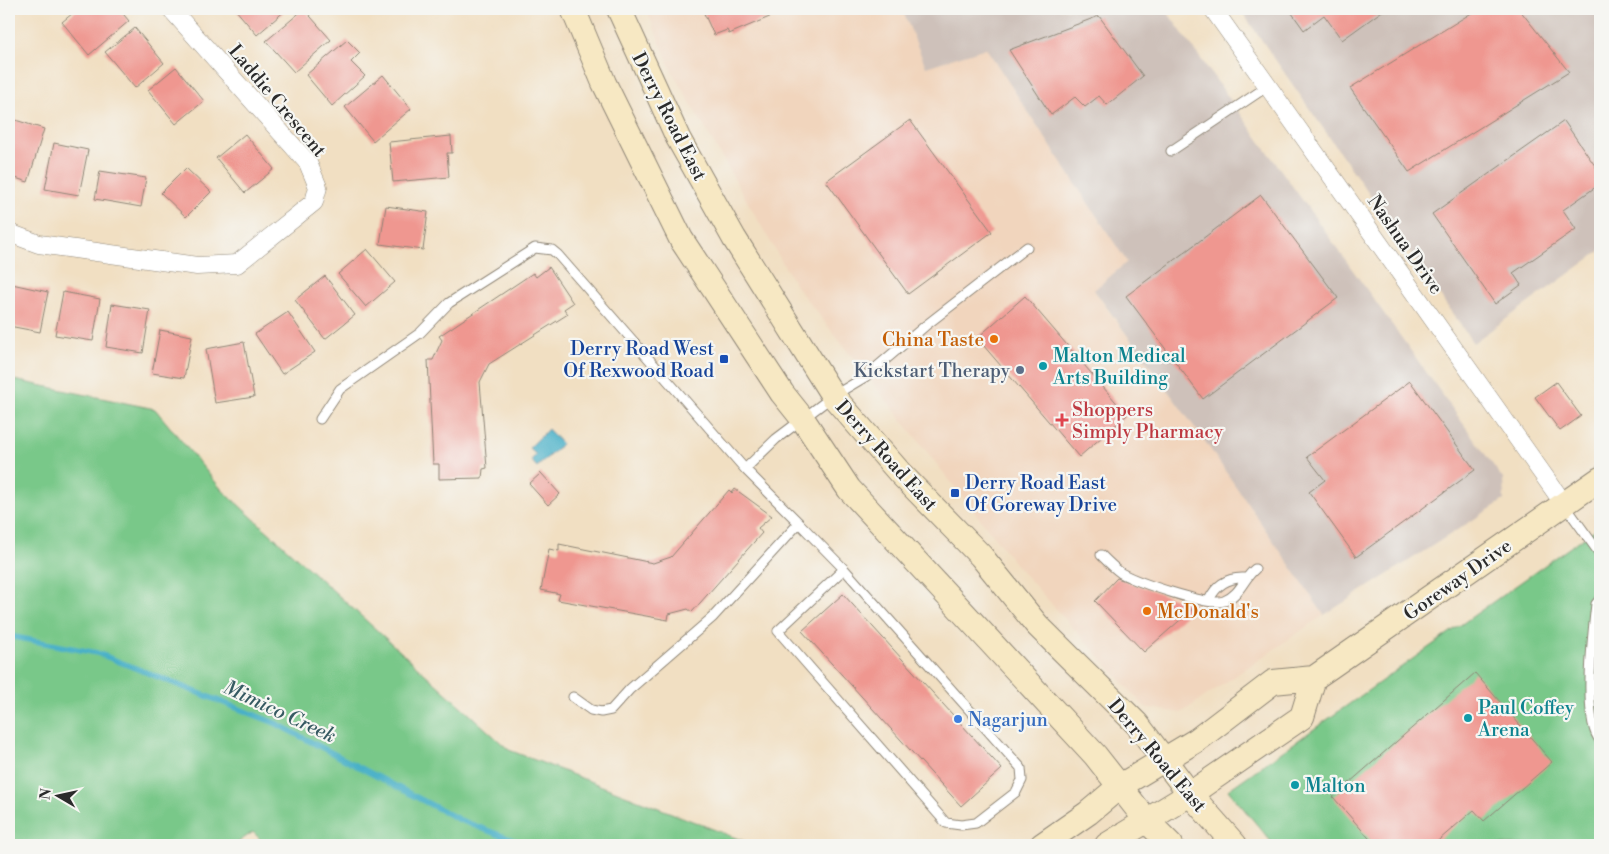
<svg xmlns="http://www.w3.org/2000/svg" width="1609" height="854" font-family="'Libre Bodoni',serif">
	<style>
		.built { fill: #f1d5bd }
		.industrial { fill: #cec1ba }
		.green { fill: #79c889; stroke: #527a5a }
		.water { fill: #49b0c8; stroke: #3a6e7a }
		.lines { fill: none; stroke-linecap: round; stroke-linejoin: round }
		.stream { stroke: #49b0c8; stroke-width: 5.5 }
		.building { fill: #ef9790 }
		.lane-casing { stroke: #8e8576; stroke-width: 11 }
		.street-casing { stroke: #8e8576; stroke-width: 19 }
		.secondary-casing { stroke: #8e8576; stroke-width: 26 }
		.lane { stroke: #fff; stroke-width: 9 }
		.street { stroke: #fff; stroke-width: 18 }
		.secondary { stroke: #f7e8c3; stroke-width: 24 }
		.food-dot { fill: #e8710a; stroke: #f6f6f2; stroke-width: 2 }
		.transit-dot { fill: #1a4fb4; stroke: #f6f6f2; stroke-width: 2 }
		.culture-dot { fill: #0f9aa8; stroke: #f6f6f2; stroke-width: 2 }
		.service-dot { fill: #5c6f8a; stroke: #f6f6f2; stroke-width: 2 }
		.health-dot { fill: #e0444e; stroke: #f6f6f2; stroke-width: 2 }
		.shop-dot { fill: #3f7fe0; stroke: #f6f6f2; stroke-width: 2 }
		.labels { text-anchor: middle; stroke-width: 4.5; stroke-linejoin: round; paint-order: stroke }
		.street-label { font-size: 19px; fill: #2b2b2b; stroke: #f6f6f2 }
		.food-label { font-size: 19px; fill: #c56008; stroke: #f6f6f2; text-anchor: end }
		.transit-label { font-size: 19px; fill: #164399; stroke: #f6f6f2; text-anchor: end }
		.culture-label { font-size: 19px; fill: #0d838f; stroke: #f6f6f2; text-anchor: start }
		.service-label { font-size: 19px; fill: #4e5e75; stroke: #f6f6f2; text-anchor: end }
		.health-label { font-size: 19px; fill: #be3a42; stroke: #f6f6f2; text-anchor: start }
		.shop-label { font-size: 19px; fill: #366cbe; stroke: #f6f6f2; text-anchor: start }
		.water-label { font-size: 20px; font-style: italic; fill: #365a62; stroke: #f6f6f2 }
	</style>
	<rect width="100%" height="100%" fill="#f6f6f2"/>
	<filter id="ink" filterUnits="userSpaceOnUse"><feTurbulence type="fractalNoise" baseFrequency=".02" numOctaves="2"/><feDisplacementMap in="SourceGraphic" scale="10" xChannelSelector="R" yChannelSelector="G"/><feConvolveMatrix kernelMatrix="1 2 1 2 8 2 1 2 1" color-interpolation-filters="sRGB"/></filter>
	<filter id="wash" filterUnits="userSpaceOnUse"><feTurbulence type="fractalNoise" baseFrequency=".0096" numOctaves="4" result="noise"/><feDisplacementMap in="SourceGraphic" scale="20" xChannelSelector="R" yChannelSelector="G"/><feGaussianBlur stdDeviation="1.12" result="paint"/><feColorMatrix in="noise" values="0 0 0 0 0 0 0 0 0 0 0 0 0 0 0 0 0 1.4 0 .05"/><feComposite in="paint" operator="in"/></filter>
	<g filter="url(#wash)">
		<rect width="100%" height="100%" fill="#f1dfc2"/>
		<path class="built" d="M646,9H902L926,67L986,48L1127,262L1094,291L1204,440L1324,615L1181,713L1145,707L1018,567L796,286L672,71Z"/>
		<path class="industrial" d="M902,9H1165L1503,479L1504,500L1324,615L1204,440L1094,290L1127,262L986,48L926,67Z
			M1240,9H1600V251L1473,343Z"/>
		<path class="green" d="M9,379L155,409L222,490L509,750L754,845H266L253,832L234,845H9Z
			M1600,526V845H1274L1228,790Z"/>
		<path class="water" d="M548,429L562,444L537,467L531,460L536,455L529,448Z"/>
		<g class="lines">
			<path class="stream" d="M9,636L97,653L275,723L460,820L526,845"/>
		</g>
		<g id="blocks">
			<path class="building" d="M78,9H119L129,21L89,55L62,22Z
				M235,9H287L257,35Z
				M304,9L331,40L294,72L266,41Z
				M702,9H777L779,13L729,34L727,30L714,35Z
				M1289,9H1385L1342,40L1324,15L1304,30Z
				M1478,9H1519L1569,72L1409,172L1350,88Z
				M1099,16L1143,76L1107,105L1099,96L1085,107L1075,97L1051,115L1009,50Z
				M135,28L164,63L135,88L105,52Z
				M347,40L360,53L351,62L365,76L332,106L306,75Z
				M176,67L204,101L176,124L148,90Z
				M383,75L411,109L373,141L345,107Z
				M9,118L44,129L28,182L9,176Z
				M910,120L992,232L908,294L826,181Z
				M1564,121L1600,173V184L1563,210L1576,229L1513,273L1521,285L1495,304L1432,214Z
				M245,134L274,169L245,193L216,158Z
				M451,136L452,153H447L449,177L393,182L389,142Z
				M54,143L88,150L79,195L45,189Z
				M186,168L211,192L186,217L161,193Z
				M100,171L146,178L141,207L95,199Z
				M1261,195L1338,298L1203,399L1126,296Z
				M386,206L428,212L423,250L380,244Z
				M367,249L395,282L366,307L338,274Z
				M549,267L573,303L564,309L568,314L489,364L480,382L487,468L483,469L482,478L439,479V464H433L428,360H433L442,340L439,336L533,273L536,277Z
				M325,276L355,315L325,339L295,300Z
				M12,284L48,292L40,332L9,326V298Z
				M63,292L100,299L93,341L55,335Z
				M1025,296L1127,415L1079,457L977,338Z
				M112,304L150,310L143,353L106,347Z
				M288,312L315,352L282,374L255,334Z
				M160,330L192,336L184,378L152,373Z
				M244,342L254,397L215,403L206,349Z
				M1410,381L1475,470L1356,557L1309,492L1325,480L1307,457Z
				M1556,382L1581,416L1560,431L1535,397Z
				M541,473L560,494L548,505L529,484Z
				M735,489L772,516L758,528L762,533L692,612L688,609L669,614L668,620L558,600L560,594L541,590L549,549L559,551V544L653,563L671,557L729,490L732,493Z
				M1117,578L1196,606L1144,652L1095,601Z
				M843,594L1002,769L961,806L802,631Z
				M1475,673L1552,762L1484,821L1474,810L1433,845H1375L1333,797Z"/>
		</g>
	</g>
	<g filter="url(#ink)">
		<use href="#blocks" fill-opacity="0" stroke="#8e8576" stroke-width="1"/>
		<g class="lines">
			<g class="lane-casing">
				<path id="lane" d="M1171,151L1268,86
					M320,419L340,389L420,333L449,303L535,248L552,250L558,255L745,469L799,523L713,617L630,689L611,710L601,712L591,710L573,697
					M745,469L776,439L833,396L865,377L925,326L1027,247
					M1564,504L1600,554
					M799,523L844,569L1021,768L1022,780L1016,792L976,823L961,825L946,823L778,631L844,569
					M1101,555C1107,561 1114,568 1121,573C1137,582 1209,607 1224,601C1241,594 1243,579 1255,569
					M1600,599L1596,604C1593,631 1582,722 1600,740
					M1209,600C1216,585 1228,577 1245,578"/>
			</g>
			<g class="street-casing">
				<path id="street" d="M1213,9L1564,504
					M9,233L39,244L197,266L237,264L314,202L318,187L308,163L171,9"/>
			</g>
			<g class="secondary-casing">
				<path id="secondary" d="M573,9L604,83L681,239L782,393L802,418L849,489L1095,755L1147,821L1171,845
					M619,9L678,138L734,238L833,396L900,473L981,556L1037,625L1137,724L1190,794L1235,845
					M1042,845L1088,813L1120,786L1197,740L1273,682L1314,678L1600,479
					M1107,845L1190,794L1302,717L1314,678"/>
			</g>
			<use href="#lane" class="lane"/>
			<use href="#street" class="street"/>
			<use href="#secondary" class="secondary"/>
		</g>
	</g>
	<g class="food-dot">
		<circle cx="994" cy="339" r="5"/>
		<circle cx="1147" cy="611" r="5"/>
	</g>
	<g class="transit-dot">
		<rect x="719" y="354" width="10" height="10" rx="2.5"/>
		<rect x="950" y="488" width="10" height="10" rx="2.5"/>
	</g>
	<g class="culture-dot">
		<circle cx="1043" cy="366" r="5"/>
		<circle cx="1468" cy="718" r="5"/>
		<circle cx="1295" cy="785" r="5"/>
	</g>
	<circle class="service-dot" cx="1020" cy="370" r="5"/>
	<path class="health-dot" d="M1059.5 412.5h5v5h5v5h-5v5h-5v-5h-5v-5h5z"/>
	<circle class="shop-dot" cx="958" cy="719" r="5"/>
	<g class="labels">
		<g class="street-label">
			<text transform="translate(278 100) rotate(50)" y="7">Laddie Crescent</text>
			<text transform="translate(670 116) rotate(63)" y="7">Derry Road East</text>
			<text transform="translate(1406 244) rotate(55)" y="7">Nashua Drive</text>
			<text transform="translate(887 455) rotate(48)" y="7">Derry Road East</text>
			<text transform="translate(1457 579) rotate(-35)" y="7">Goreway Drive</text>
			<text transform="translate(1158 755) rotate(50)" y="7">Derry Road East</text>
		</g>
		<g class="food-label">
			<text x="984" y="346">China Taste</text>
			<text x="1157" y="618" text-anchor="start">McDonald's</text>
		</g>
		<g class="transit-label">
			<text x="714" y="355">Derry Road West<tspan x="714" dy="22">Of Rexwood Road</tspan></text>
			<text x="965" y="489" text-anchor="start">Derry Road East<tspan x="965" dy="22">Of Goreway Drive</tspan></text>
		</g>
		<g class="culture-label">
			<text x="1053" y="362">Malton Medical<tspan x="1053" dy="22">Arts Building</tspan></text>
			<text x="1478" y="714">Paul Coffey<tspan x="1478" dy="22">Arena</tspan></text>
			<text x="1305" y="792">Malton</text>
		</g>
		<g class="service-label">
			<text x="1010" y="377">Kickstart Therapy</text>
		</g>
		<g class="health-label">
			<text x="1072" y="416">Shoppers<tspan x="1072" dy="22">Simply Pharmacy</tspan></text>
		</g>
		<g class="shop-label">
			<text x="968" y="726">Nagarjun</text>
		</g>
		<g class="water-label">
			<text transform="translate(280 711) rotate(25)" y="7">Mimico Creek</text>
		</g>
	</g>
	<rect width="1609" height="854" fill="none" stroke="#f6f6f2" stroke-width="30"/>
	<g transform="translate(58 796) rotate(279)" stroke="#f6f6f2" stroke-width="4" paint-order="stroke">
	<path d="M0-4L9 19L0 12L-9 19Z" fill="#2b2b2b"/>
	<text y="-8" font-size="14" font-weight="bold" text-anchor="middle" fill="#2b2b2b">N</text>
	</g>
</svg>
